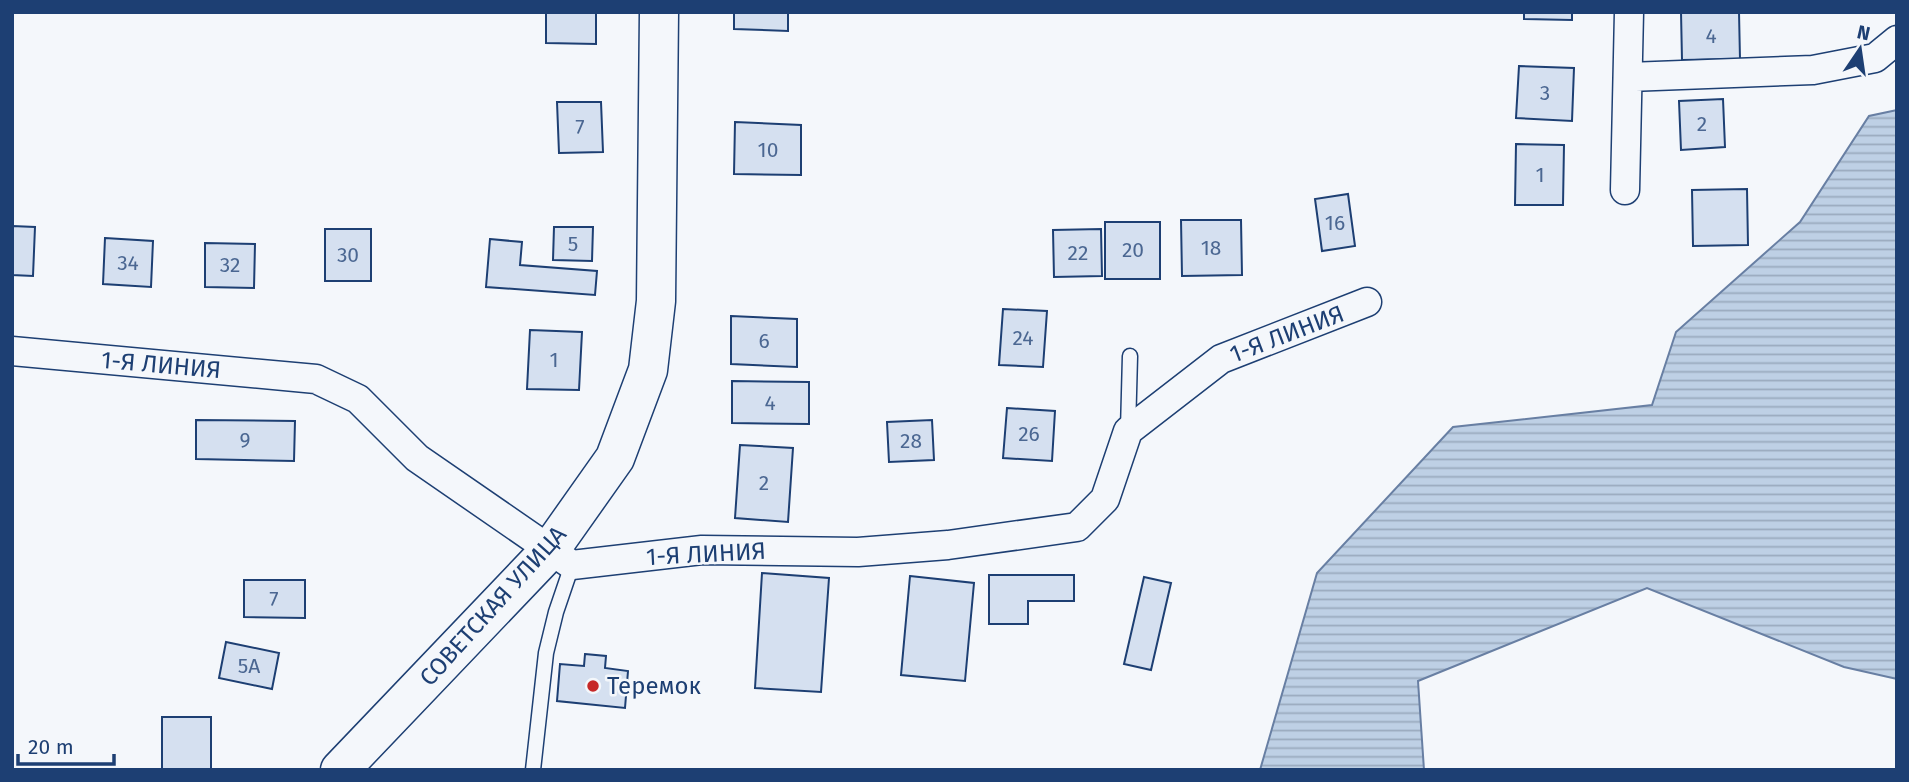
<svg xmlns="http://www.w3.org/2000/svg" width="1909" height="782" font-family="'Fira Sans',sans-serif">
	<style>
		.water { fill: url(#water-rules); stroke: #687fa3; stroke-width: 2 }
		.building { fill: #d5e0f0; stroke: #1d3f73; stroke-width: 2 }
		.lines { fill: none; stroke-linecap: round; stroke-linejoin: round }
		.lane-casing { stroke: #1d3f73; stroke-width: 17 }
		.street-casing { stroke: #1d3f73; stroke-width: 31 }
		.secondary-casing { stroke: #1d3f73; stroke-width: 41 }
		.lane { stroke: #f4f7fb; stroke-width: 14 }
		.street { stroke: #f4f7fb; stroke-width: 28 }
		.secondary { stroke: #f4f7fb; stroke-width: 38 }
		.poi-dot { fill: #c62828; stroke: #f4f7fb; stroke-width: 2.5 }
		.labels { text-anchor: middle; stroke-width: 5; stroke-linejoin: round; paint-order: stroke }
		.number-label { font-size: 21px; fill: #4b6792 }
		.street-label { font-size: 24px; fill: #1d3f73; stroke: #f4f7fb }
		.poi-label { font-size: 24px; fill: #1d3f73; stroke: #f4f7fb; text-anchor: start }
	</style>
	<defs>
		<pattern id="water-rules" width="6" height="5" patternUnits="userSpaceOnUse" patternTransform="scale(1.75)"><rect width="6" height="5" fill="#bed0e5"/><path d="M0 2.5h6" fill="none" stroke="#9aaabe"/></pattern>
	</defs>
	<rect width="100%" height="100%" fill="#f4f7fb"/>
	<path class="water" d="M1897,110V679L1844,667L1647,588L1418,681L1424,770H1260L1317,573L1453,427L1652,405L1676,332L1800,222L1869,116Z"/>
	<path class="building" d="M546,12H596V44L546,43Z
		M734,12H788V31L734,29Z
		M1524,12H1572V20L1524,19Z
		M1681,12H1739L1740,59L1682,60Z
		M1519,66L1574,68L1572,121L1516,118Z
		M1723,99L1725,147L1681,150L1679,101Z
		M557,102H601L603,152L559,153Z
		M735,122L801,125V175L734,174Z
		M1516,144L1564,145L1563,205H1515Z
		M1747,189L1748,245L1693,246L1692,190Z
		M1348,194L1355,246L1322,251L1315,199Z
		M1181,220H1241L1242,275L1182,276Z
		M1105,222H1160V279H1105Z
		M12,226L35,227L33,276L12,275Z
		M554,227H593L592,261L553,260Z
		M325,229H371V281H325Z
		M1101,229L1102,276L1054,277L1053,230Z
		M105,238L153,241L151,287L103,284Z
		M490,239L522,242L520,265L597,271L595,295L486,287Z
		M205,243L255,244L254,288L205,287Z
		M1003,309L1047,311L1043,367L999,365Z
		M731,316L797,319V367L731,364Z
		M530,330L582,332L579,390L527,389Z
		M732,381L809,382V424L732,423Z
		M1007,408L1055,411L1052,461L1003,458Z
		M196,420L295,421L294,461L196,459Z
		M932,420L934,460L889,462L887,422Z
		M740,445L793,448L788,522L735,518Z
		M762,573L829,578L821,692L755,688Z
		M989,575H1074V601H1028V624H989Z
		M910,576L974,583L965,681L901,675Z
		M1144,577L1171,583L1151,670L1124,664Z
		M244,580H305V618L244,617Z
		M226,642L279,653L272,689L219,678Z
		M585,654L606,656L605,668L628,671L625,708L557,701L560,664L584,666Z
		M162,717H211V770H162Z"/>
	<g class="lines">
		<g class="lane-casing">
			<path id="lane" d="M1128,430L1130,356
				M533,770L546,653L556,612L572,565"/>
		</g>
		<g class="street-casing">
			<path id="street" d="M1629,77L1813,70L1875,58L1897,40
				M1625,190L1629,12
				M12,351L316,379L358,399L417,458L572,565L702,550L858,552L948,545L1077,527L1105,499L1128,431L1221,359L1367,302"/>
		</g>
		<g class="secondary-casing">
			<path id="secondary" d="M340,770L550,550L615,458L648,370L656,301L659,12"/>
		</g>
		<use href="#lane" class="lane"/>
		<use href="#street" class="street"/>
		<use href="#secondary" class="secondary"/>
	</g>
	<circle class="poi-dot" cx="593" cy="686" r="7"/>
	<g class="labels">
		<g class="number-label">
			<text x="1711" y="43">4</text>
			<text x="1545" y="100">3</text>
			<text x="1702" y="131">2</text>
			<text x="580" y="134">7</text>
			<text x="768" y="157">10</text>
			<text x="1540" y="182">1</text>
			<text x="1335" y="230">16</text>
			<text x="573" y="251">5</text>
			<text x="1211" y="255">18</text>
			<text x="1133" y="257">20</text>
			<text x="1078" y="260">22</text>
			<text x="348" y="262">30</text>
			<text x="128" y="270">34</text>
			<text x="230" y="272">32</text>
			<text x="1023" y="345">24</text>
			<text x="764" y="348">6</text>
			<text x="554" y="367">1</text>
			<text x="770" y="410">4</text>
			<text x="1029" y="441">26</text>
			<text x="245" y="447">9</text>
			<text x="911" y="448">28</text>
			<text x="764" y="490">2</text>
			<text x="274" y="606">7</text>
			<text x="249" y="673">5А</text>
		</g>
		<g class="street-label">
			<text transform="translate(1287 334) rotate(-21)" y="8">1-Я ЛИНИЯ</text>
			<text transform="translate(161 365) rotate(5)" y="8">1-Я ЛИНИЯ</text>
			<text transform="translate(706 554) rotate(-3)" y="8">1-Я ЛИНИЯ</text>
			<text transform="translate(493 606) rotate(-48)" y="8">СОВЕТСКАЯ УЛИЦА</text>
		</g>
		<g class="poi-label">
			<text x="607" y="694">Теремок</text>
		</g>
	</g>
	<rect width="1909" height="782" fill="none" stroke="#1d3f73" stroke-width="28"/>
	<g transform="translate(1860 49) rotate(13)" stroke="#f4f7fb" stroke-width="5" paint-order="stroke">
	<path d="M0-5L12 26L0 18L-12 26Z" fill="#1d3f73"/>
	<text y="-10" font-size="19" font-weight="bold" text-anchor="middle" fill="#1d3f73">N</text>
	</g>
	<path d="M18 754v10h96v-10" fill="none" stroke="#1d3f73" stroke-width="3.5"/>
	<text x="28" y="754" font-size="21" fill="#1d3f73" stroke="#f4f7fb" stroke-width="5" paint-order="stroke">20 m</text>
</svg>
